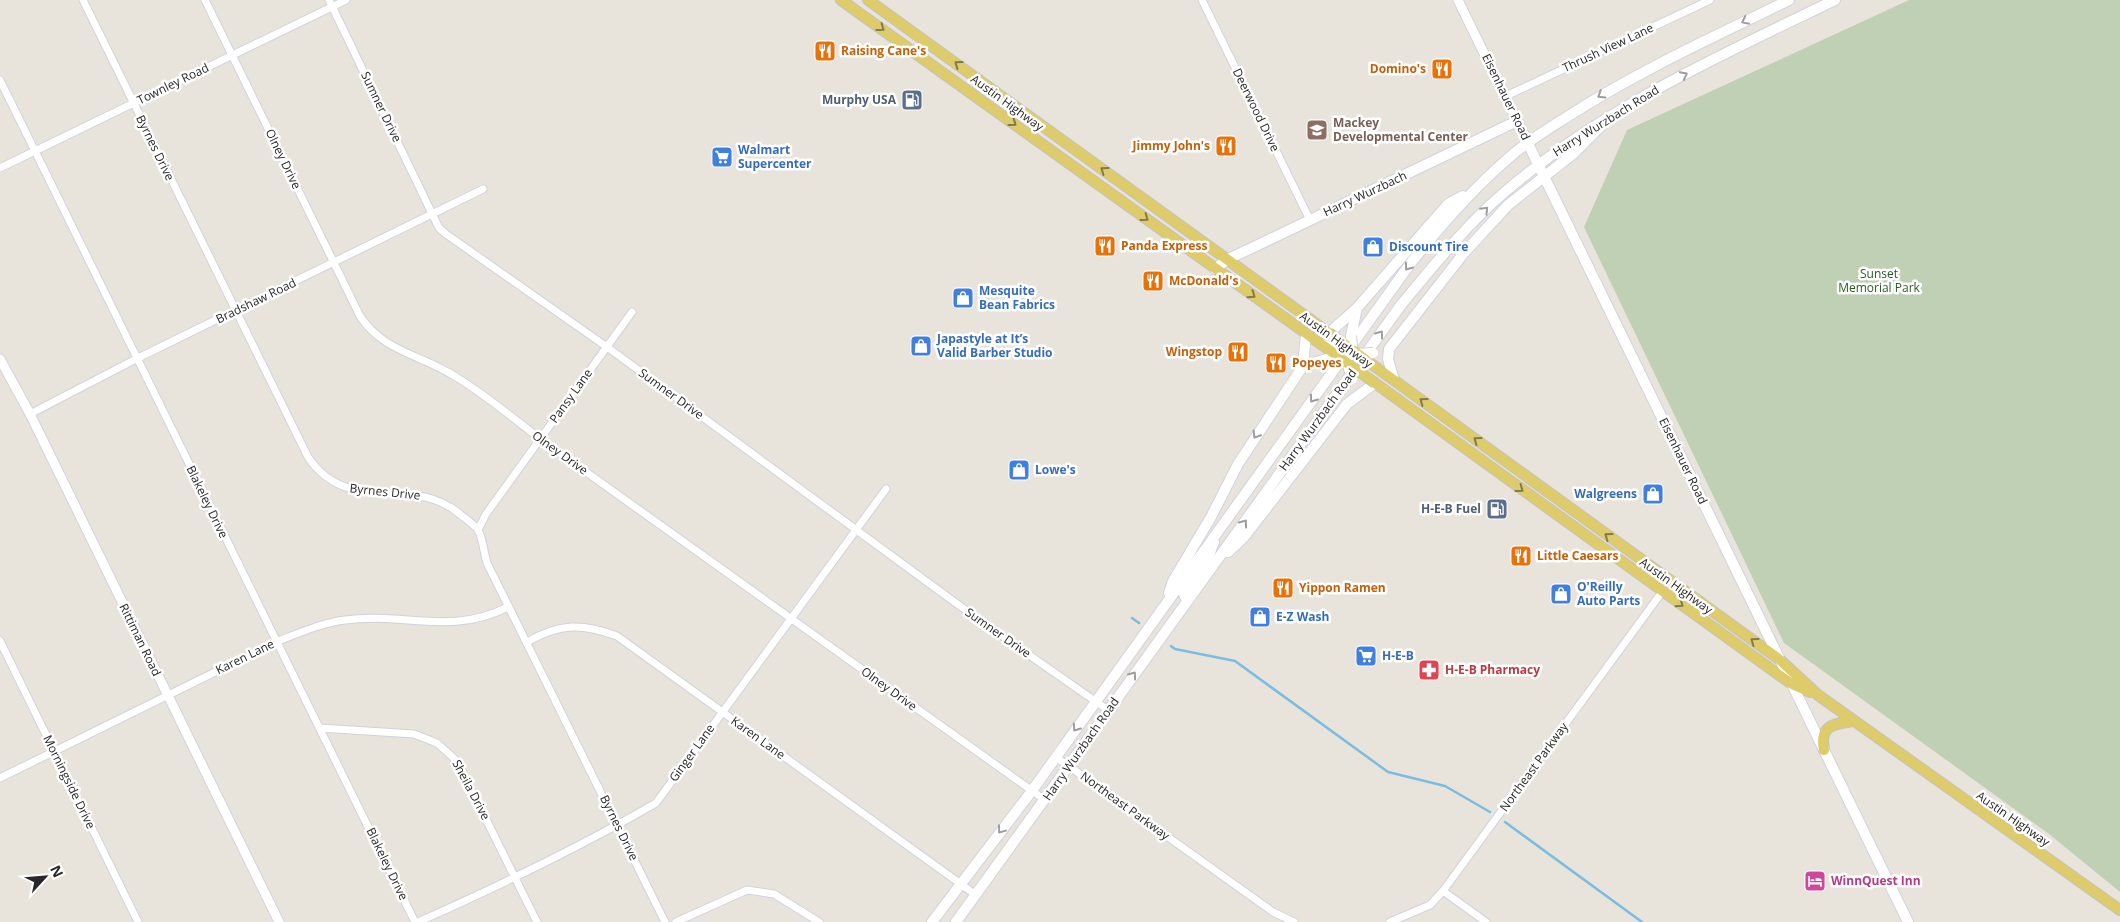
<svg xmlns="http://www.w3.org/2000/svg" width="2120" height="922" font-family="'Open Sans',sans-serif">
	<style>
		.cemetery { fill: #c0d0b4 }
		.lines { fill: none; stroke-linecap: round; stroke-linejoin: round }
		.stream { stroke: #7abddf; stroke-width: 2.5 }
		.minor-casing { stroke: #d1d2df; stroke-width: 9 }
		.tertiary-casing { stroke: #d1d2df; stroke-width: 11 }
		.secondary-casing { stroke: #d1d2df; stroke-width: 12 }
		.primary-casing { stroke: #c3c3c3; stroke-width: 12 }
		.minor { stroke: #fff; stroke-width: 7 }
		.tertiary { stroke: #fff; stroke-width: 9 }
		.secondary { stroke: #fff; stroke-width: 10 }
		.primary { stroke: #decb6a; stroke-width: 10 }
		.secondary-bridge-casing { stroke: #d1d2df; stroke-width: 12; stroke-linecap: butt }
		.primary-bridge-casing { stroke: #c3c3c3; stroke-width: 12; stroke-linecap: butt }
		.secondary-bridge { stroke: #fff; stroke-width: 10 }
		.primary-bridge { stroke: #decb6a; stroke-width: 10 }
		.oneway { stroke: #9e9e9e }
		.oneway2 { stroke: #837a49 }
		.labels { text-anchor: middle; stroke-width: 5; stroke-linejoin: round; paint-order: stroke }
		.street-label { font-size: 12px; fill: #282828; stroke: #fff }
		.food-label { font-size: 12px; font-weight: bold; fill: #c56008; stroke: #fff; text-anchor: start }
		.service-label { font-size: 12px; font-weight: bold; fill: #4e5e75; stroke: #fff; text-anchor: end }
		.education-label { font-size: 12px; font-weight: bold; fill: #785e54; stroke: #fff; text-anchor: start }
		.shop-label { font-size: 12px; font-weight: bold; fill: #366cbe; stroke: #fff; text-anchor: start }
		.park-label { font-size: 12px; fill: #2a5b22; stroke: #fff }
		.health-label { font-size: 12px; font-weight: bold; fill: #be3a42; stroke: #fff; text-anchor: start }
		.hotel-label { font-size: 12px; font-weight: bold; fill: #b23c85; stroke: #fff; text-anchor: start }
	</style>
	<rect width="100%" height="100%" fill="#e8e4db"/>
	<path class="cemetery" d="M1909,0H2120V892L2049,834L1784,643L1584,227L1627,130Z"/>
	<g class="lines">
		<path class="stream" d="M1132,618L1139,623
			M1171,646L1175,649L1235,661L1388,772L1445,786L1490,812
			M1505,822L1642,922"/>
		<g class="minor-casing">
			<path id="minor" d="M83,0L308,457C349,518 411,472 461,515C466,519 475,525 478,530C483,538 484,554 487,563L665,922
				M205,0L360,316C383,352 423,355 456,377C486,395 513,418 540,439L1045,800
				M329,0L439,228L446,234L607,347L975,617L1108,710
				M1202,0L1310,220
				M0,80L415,922
				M1506,96L1710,0
				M0,168L346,0
				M30,414L136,359L483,189
				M478,530L486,514L632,312
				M0,641L138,922
				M527,642C560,623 582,623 617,636L976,895
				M320,728L414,734L437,743L457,761L537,922
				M1056,757L1273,912L1294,922
				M0,778L276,642C299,633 321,623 345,620C404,612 450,636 508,607
				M1443,891L1486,922
				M418,922C499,886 580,847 656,803L886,489
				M676,922L747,890L774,894L819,922
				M1390,922L1430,905L1443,891L1662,592"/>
		</g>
		<g class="tertiary-casing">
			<path id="tertiary" d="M1458,0L1517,121
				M0,359L30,414L279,922"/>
		</g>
		<g class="secondary-casing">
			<path id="secondary" d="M1215,269L1228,259L1258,245L1517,121L1908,922
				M1329,333L1357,308L1448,204L1463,196
				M1351,336L1357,308
				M1303,366L1323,360
				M1394,380L1388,359L1389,349L1464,253L1508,205L1573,154L1603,124
				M1228,552L1244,537L1347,404L1375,383
				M1169,593L1173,581L1211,517L1238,464L1303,366L1306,334
				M1187,601L1183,592L1209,555L1214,542
				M932,922L1031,792L1410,264C1441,225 1473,188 1511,156C1528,141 1548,129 1567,117C1638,71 1714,37 1789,0
				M956,922L1401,305C1434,265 1467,224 1506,191C1603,108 1721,55 1835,0"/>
		</g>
		<g class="primary-casing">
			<path id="primary" d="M841,0L1321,344
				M868,0L1329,333
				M1366,360L1780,660L1818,695L2120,910
				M1375,383L1779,675L1792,684L1810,692
				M1824,750C1819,725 1834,724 1854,721"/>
		</g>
		<use href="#minor" class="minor"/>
		<use href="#tertiary" class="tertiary"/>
		<use href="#secondary" class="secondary"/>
		<use href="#primary" class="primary"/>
		<g class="secondary-bridge-casing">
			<path id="secondary-bridge" d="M1351,336L1353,355
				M1324,345L1353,354L1373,353
				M1346,358L1352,379
				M1323,360L1337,356L1345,357"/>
		</g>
		<g class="primary-bridge-casing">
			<path id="primary-bridge" d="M1329,333L1366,360
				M1321,344L1375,383"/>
		</g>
		<use href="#secondary-bridge" class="secondary-bridge"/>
		<use href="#primary-bridge" class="primary-bridge"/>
	</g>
	<defs><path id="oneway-chevron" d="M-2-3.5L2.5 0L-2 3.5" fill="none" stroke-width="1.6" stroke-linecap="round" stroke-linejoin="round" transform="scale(1.25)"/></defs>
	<g class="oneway">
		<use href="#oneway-chevron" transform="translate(1745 21) rotate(154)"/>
		<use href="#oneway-chevron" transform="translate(1684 75) rotate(-27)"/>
		<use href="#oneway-chevron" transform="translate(1601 95) rotate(148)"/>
		<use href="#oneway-chevron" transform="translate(1485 210) rotate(-46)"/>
		<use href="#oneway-chevron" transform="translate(1408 267) rotate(126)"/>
		<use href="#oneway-chevron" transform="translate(1380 334) rotate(-54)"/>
		<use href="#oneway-chevron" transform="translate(1313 399) rotate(126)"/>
		<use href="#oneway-chevron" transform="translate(1256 435) rotate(122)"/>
		<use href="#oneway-chevron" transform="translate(1244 523) rotate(-54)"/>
		<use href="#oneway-chevron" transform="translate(1133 675) rotate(-54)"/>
		<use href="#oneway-chevron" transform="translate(1076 728) rotate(125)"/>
		<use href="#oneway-chevron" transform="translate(1001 830) rotate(127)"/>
	</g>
	<g class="oneway2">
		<use href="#oneway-chevron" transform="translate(881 28) rotate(36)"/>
		<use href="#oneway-chevron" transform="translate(958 64) rotate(-144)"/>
		<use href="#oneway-chevron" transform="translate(1013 123) rotate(36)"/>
		<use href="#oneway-chevron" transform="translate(1104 170) rotate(-144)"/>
		<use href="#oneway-chevron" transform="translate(1145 218) rotate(36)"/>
		<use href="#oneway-chevron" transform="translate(1252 295) rotate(35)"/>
		<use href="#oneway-chevron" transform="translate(1423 401) rotate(-144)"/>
		<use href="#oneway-chevron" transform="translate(1477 440) rotate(-144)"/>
		<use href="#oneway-chevron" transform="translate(1520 489) rotate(36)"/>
		<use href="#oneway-chevron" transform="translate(1608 536) rotate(-144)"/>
		<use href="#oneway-chevron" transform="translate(1680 604) rotate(35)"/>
		<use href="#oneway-chevron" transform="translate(1754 641) rotate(-144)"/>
	</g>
	<defs>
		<g id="restaurant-square" transform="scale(1.125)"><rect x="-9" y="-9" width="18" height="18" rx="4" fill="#e8710a" stroke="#fff"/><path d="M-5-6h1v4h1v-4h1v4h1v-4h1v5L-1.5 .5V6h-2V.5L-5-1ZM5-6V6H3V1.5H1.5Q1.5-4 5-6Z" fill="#fff"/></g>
		<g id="fuel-square" transform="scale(1.125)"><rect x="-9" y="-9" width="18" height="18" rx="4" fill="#5c6f8a" stroke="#fff"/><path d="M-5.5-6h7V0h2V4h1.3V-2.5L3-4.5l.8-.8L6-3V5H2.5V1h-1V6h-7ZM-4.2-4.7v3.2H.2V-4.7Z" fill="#fff"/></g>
		<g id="school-square" transform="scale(1.125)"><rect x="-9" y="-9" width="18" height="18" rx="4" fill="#8d6e63" stroke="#fff"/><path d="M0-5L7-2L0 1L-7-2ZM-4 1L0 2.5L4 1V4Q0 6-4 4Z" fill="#fff"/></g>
		<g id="supermarket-square" transform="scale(1.125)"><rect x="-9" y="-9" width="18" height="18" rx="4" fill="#3f7fe0" stroke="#fff"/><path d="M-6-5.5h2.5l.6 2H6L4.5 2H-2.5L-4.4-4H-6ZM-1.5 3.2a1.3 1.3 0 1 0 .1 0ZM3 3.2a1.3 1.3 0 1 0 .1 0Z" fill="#fff"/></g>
		<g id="shop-square" transform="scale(1.125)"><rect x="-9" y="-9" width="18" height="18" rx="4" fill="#3f7fe0" stroke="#fff"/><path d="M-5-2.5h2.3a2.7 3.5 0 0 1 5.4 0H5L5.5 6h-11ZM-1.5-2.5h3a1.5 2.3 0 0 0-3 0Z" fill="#fff"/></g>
		<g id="pharmacy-square" transform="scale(1.125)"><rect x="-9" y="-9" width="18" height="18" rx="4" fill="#e0444e" stroke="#fff"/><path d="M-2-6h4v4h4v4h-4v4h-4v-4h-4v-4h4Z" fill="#fff"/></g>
		<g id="hotel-square" transform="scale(1.125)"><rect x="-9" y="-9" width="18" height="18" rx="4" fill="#d1479c" stroke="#fff"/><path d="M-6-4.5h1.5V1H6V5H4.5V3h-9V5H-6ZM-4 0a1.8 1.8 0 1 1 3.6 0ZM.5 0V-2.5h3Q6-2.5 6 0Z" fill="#fff"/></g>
	</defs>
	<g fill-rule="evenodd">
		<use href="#restaurant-square" x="825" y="51"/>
		<use href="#restaurant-square" x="1442" y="69"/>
		<use href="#fuel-square" x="912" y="100"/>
		<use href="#school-square" x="1317" y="130"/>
		<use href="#restaurant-square" x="1226" y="146"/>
		<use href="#supermarket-square" x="722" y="157"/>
		<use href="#restaurant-square" x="1105" y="246"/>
		<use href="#shop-square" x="1373" y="247"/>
		<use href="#restaurant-square" x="1153" y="281"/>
		<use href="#shop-square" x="963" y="298"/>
		<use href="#shop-square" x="921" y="346"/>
		<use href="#restaurant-square" x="1238" y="352"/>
		<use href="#restaurant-square" x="1276" y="363"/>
		<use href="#shop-square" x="1019" y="470"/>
		<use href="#shop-square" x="1653" y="494"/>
		<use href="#fuel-square" x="1497" y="509"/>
		<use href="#restaurant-square" x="1521" y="556"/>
		<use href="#restaurant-square" x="1283" y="588"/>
		<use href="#shop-square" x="1561" y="594"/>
		<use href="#shop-square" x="1260" y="617"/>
		<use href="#supermarket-square" x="1366" y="656"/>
		<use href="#pharmacy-square" x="1429" y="670"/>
		<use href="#hotel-square" x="1815" y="881"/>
	</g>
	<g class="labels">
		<g class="street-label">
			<text transform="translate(1608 48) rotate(-25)" y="4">Thrush View Lane</text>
			<text transform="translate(173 84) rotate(-26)" y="4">Townley Road</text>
			<text transform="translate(1506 97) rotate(64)" y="4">Eisenhauer Road</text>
			<text transform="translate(1007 103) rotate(36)" y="4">Austin Highway</text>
			<text transform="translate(381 107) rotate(64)" y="4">Sumner Drive</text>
			<text transform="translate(1256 110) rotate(64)" y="4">Deerwood Drive</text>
			<text transform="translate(1606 121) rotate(-32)" y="4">Harry Wurzbach Road</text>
			<text transform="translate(155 148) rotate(64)" y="4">Byrnes Drive</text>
			<text transform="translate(283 159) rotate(64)" y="4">Olney Drive</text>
			<text transform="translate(1365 194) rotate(-25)" y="4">Harry Wurzbach</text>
			<text transform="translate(256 301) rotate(-26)" y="4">Bradshaw Road</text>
			<text transform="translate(1336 340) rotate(36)" y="4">Austin Highway</text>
			<text transform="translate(671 394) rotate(36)" y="4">Sumner Drive</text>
			<text transform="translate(571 396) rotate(-54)" y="4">Pansy Lane</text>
			<text transform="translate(1318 420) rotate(-54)" y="4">Harry Wurzbach Road</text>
			<text transform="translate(560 453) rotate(36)" y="4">Olney Drive</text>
			<text transform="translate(1683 461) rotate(64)" y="4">Eisenhauer Road</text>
			<text transform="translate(385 492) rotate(6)" y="4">Byrnes Drive</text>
			<text transform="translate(207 502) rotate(64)" y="4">Blakeley Drive</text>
			<text transform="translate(1676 586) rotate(36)" y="4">Austin Highway</text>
			<text transform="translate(998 633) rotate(35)" y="4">Sumner Drive</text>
			<text transform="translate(140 640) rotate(64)" y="4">Rittiman Road</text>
			<text transform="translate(245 657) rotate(-26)" y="4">Karen Lane</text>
			<text transform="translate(889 689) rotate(36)" y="4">Olney Drive</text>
			<text transform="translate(758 738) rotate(36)" y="4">Karen Lane</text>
			<text transform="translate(1081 749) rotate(-55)" y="4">Harry Wurzbach Road</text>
			<text transform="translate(692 753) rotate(-54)" y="4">Ginger Lane</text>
			<text transform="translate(1534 767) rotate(-54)" y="4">Northeast Parkway</text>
			<text transform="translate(69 782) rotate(64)" y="4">Morningside Drive</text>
			<text transform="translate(471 790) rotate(62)" y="4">Sheila Drive</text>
			<text transform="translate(1125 806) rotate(36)" y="4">Northeast Parkway</text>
			<text transform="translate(2013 819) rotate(35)" y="4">Austin Highway</text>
			<text transform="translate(619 828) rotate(64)" y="4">Byrnes Drive</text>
			<text transform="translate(387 864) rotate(64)" y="4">Blakeley Drive</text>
		</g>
		<g class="food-label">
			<text x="841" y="55">Raising Cane's</text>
			<text x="1426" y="73" text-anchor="end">Domino's</text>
			<text x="1210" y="150" text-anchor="end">Jimmy John's</text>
			<text x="1121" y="250">Panda Express</text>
			<text x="1169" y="285">McDonald's</text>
			<text x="1222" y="356" text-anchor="end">Wingstop</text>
			<text x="1292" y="367">Popeyes</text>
			<text x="1537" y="560">Little Caesars</text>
			<text x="1299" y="592">Yippon Ramen</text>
		</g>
		<g class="service-label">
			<text x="896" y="104">Murphy USA</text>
			<text x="1481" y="513">H-E-B Fuel</text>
		</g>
		<g class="education-label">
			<text x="1333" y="127">Mackey<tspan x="1333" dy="14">Developmental Center</tspan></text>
		</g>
		<g class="shop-label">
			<text x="738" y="154">Walmart<tspan x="738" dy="14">Supercenter</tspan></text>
			<text x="1389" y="251">Discount Tire</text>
			<text x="979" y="295">Mesquite<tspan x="979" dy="14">Bean Fabrics</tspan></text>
			<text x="937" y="343">Japastyle at It’s<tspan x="937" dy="14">Valid Barber Studio</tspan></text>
			<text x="1035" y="474">Lowe's</text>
			<text x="1637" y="498" text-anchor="end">Walgreens</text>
			<text x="1577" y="591">O'Reilly<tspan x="1577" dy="14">Auto Parts</tspan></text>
			<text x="1276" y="621">E-Z Wash</text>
			<text x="1382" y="660">H-E-B</text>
		</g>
		<g class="park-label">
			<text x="1879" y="278">Sunset<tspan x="1879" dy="14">Memorial Park</tspan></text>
		</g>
		<g class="health-label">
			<text x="1445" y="674">H-E-B Pharmacy</text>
		</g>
		<g class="hotel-label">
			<text x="1831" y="885">WinnQuest Inn</text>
		</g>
	</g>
	<g transform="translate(45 877) rotate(64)" stroke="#ffffff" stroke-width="4" paint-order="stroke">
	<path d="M0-4L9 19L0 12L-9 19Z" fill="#282828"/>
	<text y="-8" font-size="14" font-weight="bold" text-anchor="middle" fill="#282828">N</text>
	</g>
</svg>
